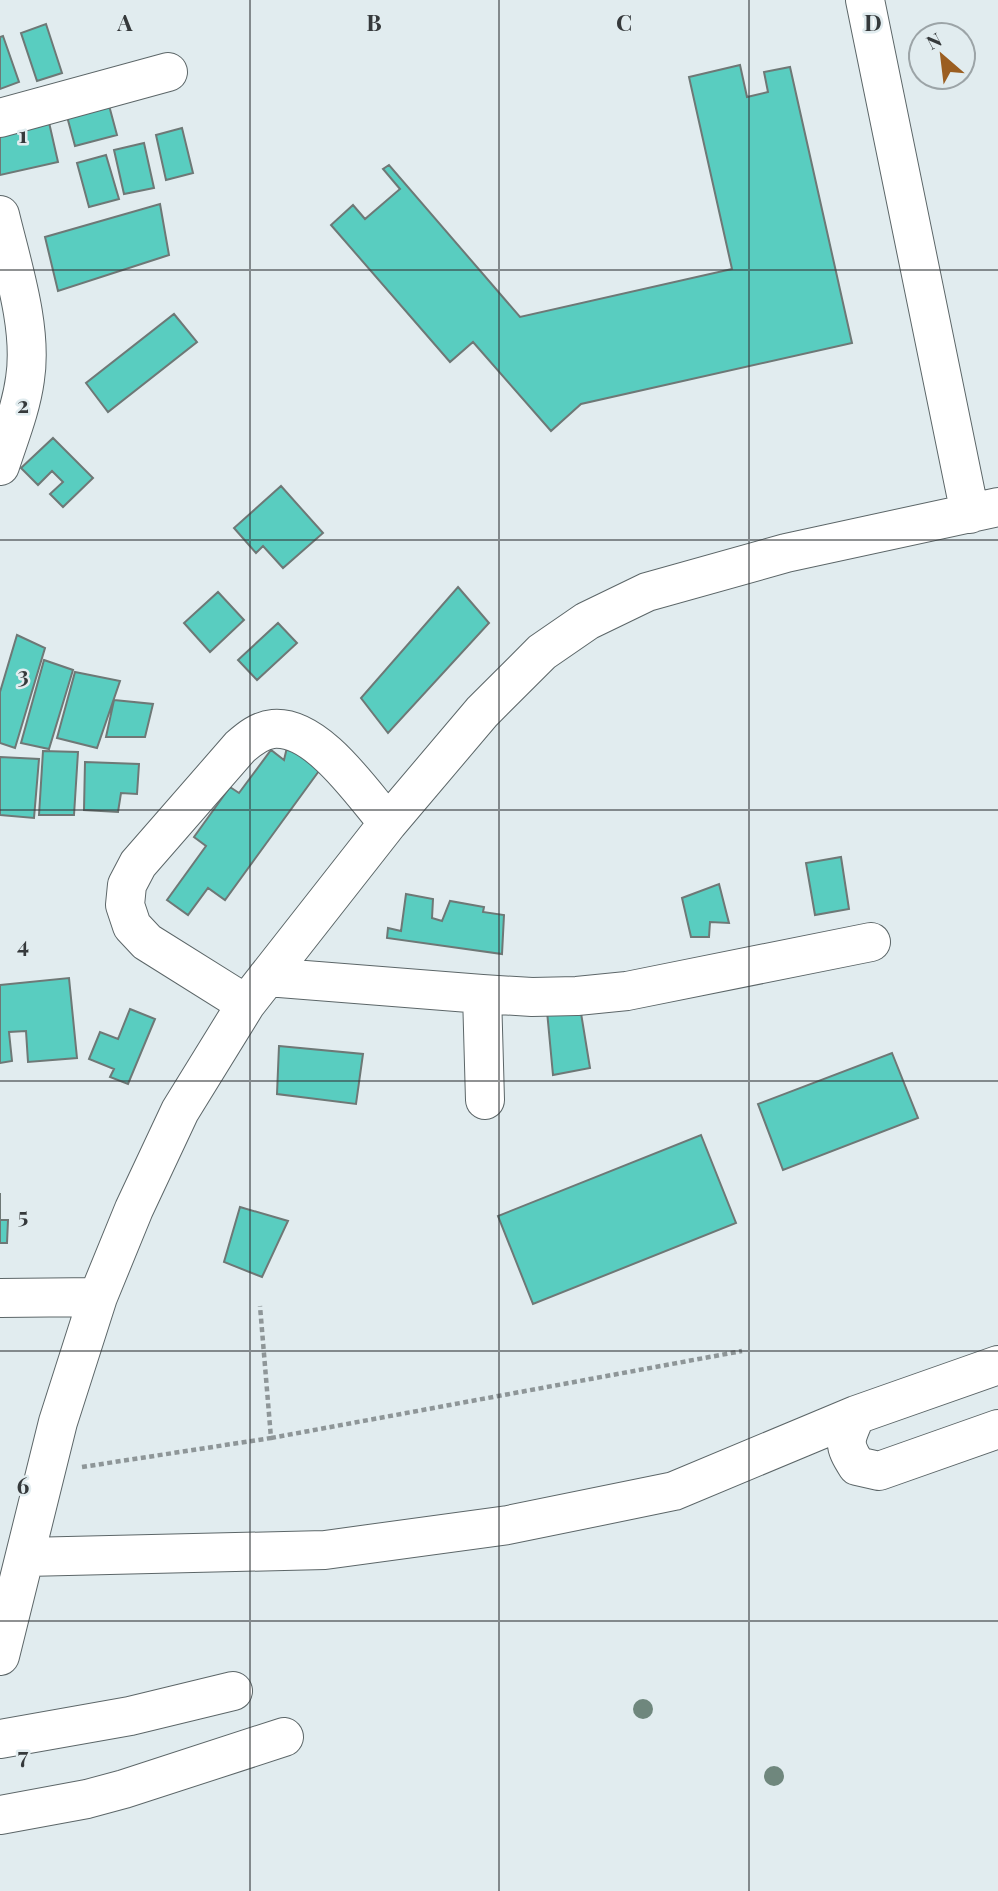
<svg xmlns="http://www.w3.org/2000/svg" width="998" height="1891" font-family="'Playfair Display',serif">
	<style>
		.building { fill: #59cdc0; stroke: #6e7876; stroke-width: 2 }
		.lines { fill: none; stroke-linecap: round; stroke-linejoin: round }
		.minor-casing { stroke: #5c6668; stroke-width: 40 }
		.path { stroke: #8e9698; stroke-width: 4.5; stroke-dasharray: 5 3.5; stroke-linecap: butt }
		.minor { stroke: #fff; stroke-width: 38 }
		.tree { fill: #6f877d }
		.grid { fill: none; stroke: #35393b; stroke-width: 2; stroke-opacity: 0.55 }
		.grid-label { font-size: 23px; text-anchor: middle; font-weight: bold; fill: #35393b; stroke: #e1ecef; stroke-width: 5; stroke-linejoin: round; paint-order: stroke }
	</style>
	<rect width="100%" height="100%" fill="#e1ecef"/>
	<path class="building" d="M46,24L62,73L37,81L21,33Z
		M3,36L19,82L0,89V37Z
		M740,65L747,97L768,92L764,72L790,67L852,343L581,404L551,431L473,342L450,362L331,225L353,205L365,219L400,189L383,169L389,165L520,317L732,269L689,77Z
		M107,98L117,135L75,146L65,109Z
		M48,118L58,162L0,175V129Z
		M182,128L193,173L166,180L156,135Z
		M144,143L154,188L124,194L114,150Z
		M106,155L119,199L89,207L77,163Z
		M160,204L169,255L58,291L45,237Z
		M174,314L197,342L108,412L86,383Z
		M53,438L93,478L63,507L50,494L63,482L52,471L38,485L21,468Z
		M281,486L323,533L283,568L263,546L256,553L234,528Z
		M458,587L489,623L388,733L361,698Z
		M218,592L244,620L210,652L184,623Z
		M278,623L297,643L257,680L238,660Z
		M17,635L45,648L15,748L0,743V692Z
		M44,660L73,670L49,749L21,743Z
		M75,672L120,681L97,748L57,738Z
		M114,700L153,704L145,737H106Z
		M289,739L324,764L225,900L208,888L188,915L167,900L206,846L194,837L230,787L239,793L271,750L284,760Z
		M43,751L78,752L74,815H39Z
		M0,757L39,759L34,818L0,815Z
		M85,762L139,764L137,794L121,793L118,812L84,810Z
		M841,857L849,909L815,915L806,863Z
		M719,884L729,923L710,922L709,937H691L682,898Z
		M406,894L433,899L432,918L442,921L450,901L484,907L483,912L504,915L502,954L387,938L388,928L401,931Z
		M69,978L77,1058L28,1062L26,1031L9,1032L12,1061L0,1063V985Z
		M580,1007L590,1068L553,1075L547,1011Z
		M130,1009L155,1019L128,1084L110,1077L114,1069L89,1059L100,1032L118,1039Z
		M279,1046L363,1054L356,1104L277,1094Z
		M892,1053L918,1118L783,1170L758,1104Z
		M701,1135L736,1223L533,1304L498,1216Z
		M0,1193V1220H8L7,1243H0Z
		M240,1207L288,1221L262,1277L224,1262Z"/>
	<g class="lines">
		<g class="minor-casing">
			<path id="minor" d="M865,0L970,514
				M0,118L168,72
				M0,215C12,265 33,328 25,379C21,409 9,438 0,466
				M267,977L482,994L532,997L577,996L627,991L871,942
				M482,994L485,1100
				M246,1004L147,942L132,926L125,905L127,885L138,864L240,747C249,739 260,730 273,729C317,725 362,793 388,823
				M0,1298L98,1297
				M998,1365L856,1415C845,1440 842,1443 857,1466L879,1471L998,1429
				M26,1557L325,1550L508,1525L674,1491L856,1415
				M0,1656L58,1422L98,1297L134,1209L180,1111L246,1004L388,823L482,712L542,652L587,621L647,592L786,553L998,507
				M0,1739L130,1716L233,1691
				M0,1815L87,1799L124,1789L284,1737"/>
		</g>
		<path class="path" d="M271,1438L742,1351
			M82,1467L271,1438L260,1306"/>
		<use href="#minor" class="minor"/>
	</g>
	<g class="tree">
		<circle cx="643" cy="1709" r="10"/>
		<circle cx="774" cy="1776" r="10"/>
	</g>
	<path class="grid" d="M250,0V1891M499,0V1891M749,0V1891M0,270H998M0,540H998M0,810H998M0,1081H998M0,1351H998M0,1621H998"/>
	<g class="grid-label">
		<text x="125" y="31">A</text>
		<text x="374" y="31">B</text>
		<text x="624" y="31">C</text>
		<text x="873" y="31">D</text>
		<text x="23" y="143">1</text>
		<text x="23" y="413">2</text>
		<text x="23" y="683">3</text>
		<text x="23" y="953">4</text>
		<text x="23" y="1224">5</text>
		<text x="23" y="1494">6</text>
		<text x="23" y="1764">7</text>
	</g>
	<g transform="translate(942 56) rotate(332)"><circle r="33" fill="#e1ecef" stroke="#9ca4a7" stroke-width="2"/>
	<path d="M0-5L12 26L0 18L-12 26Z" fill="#9b5e21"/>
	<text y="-10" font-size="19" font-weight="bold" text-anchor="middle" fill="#35393b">N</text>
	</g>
</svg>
